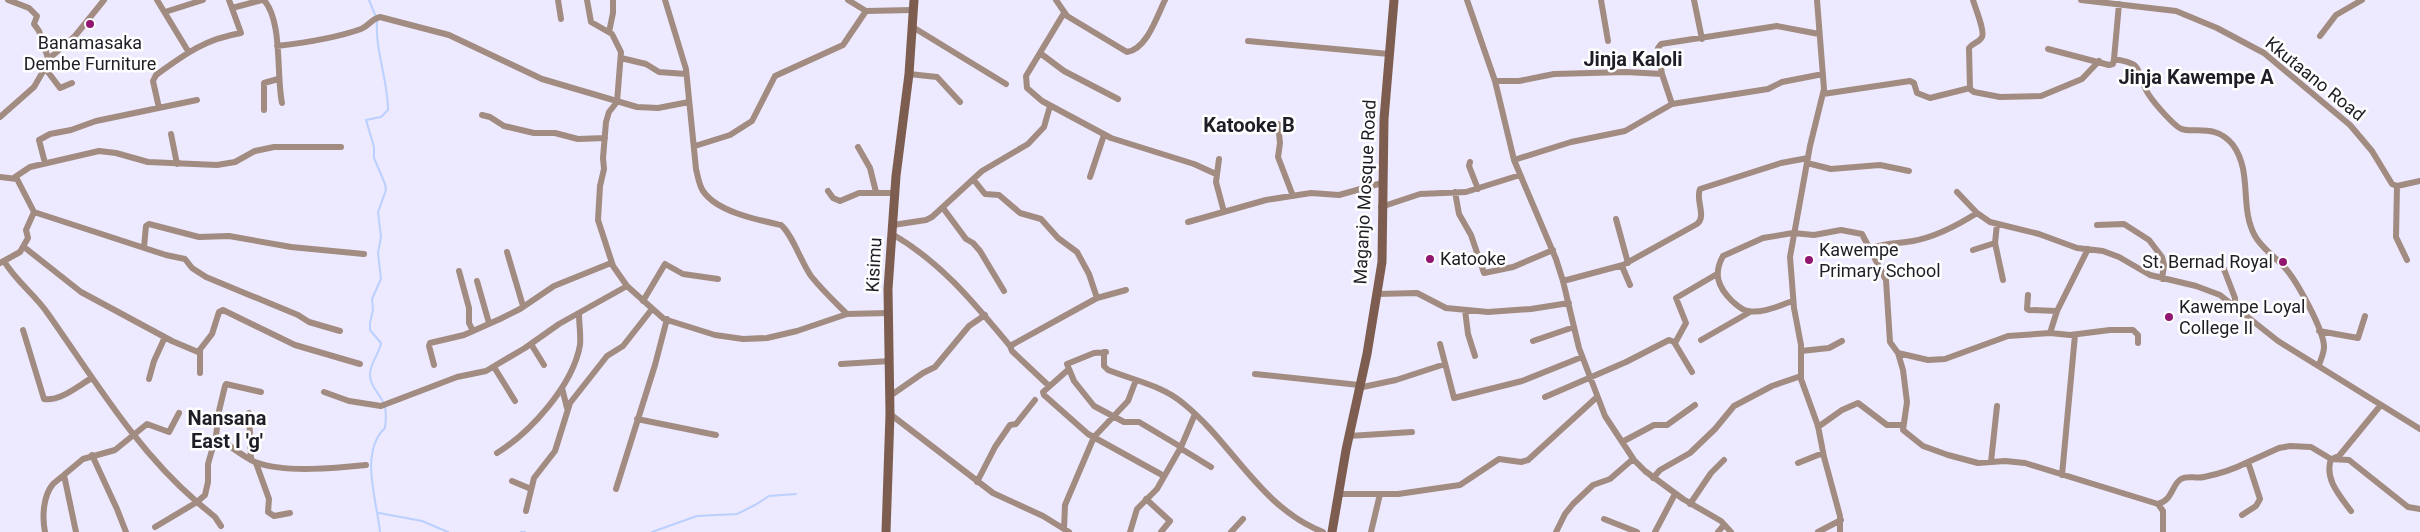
<svg xmlns="http://www.w3.org/2000/svg" width="2420" height="532" font-family="Roboto,sans-serif">
	<style>
		.lines { fill: none; stroke-linecap: round; stroke-linejoin: round }
		.stream { stroke: #bad0fe; stroke-width: 2 }
		.street { stroke: #a28b81; stroke-width: 6 }
		.secondary { stroke: #7d5d4f; stroke-width: 9 }
		.poi-dot { fill: #921571; stroke: #fff; stroke-width: 2 }
		.labels { text-anchor: middle; stroke-width: 5; stroke-linejoin: round; paint-order: stroke }
		.poi-label { font-size: 18px; fill: #1f1d26; stroke: #fff; text-anchor: start }
		.street-label { font-size: 18px; fill: #1f1d26; stroke: #fff }
		.quarter-label { font-size: 20px; font-weight: bold; fill: #1f1d26; stroke: #fff }
	</style>
	<rect width="100%" height="100%" fill="#ede9fe"/>
	<g class="lines">
		<path class="stream" d="M369,0L376,17
			M377,21C375,51 388,80 388,110L381,117L366,120L374,147V158L385,184L386,190L378,212L381,237L378,253L381,279L372,299L373,310L370,323V330L381,343C379,355 369,364 370,376C371,388 380,394 384,404C387,411 386,420 385,428C359,452 377,501 380,532
			M379,513L422,521L448,532
			M521,532H525
			M652,532L697,516L737,514L755,505L769,496L796,494"/>
		<path class="street" d="M8,0L29,8L37,16L34,24L39,31L49,61
			M157,0L188,51
			M264,0C283,22 276,74 282,103
			M558,0L561,19
			M587,0L591,22L612,34L621,52L617,102L609,112L606,122L603,158L604,169L600,186L598,220L613,266L627,286L664,319L715,335L743,339L767,338L797,331L847,314L888,313
			M665,0L686,69L696,169C698,177 699,185 703,191C717,212 758,220 781,225C792,234 801,262 811,276C822,290 835,302 847,314
			M848,0L866,11
			M1056,0L1067,16L1127,52C1147,49 1157,16 1165,0
			M1467,0L1495,81L1514,160L1556,259L1563,281L1579,348L1605,416L1634,460L1645,471L1683,499L1721,521L1731,532
			M1601,0L1608,41
			M1694,0L1702,39
			M1817,0L1824,89L1810,146L1790,257L1794,308L1801,345V379L1818,426L1824,457L1840,516V532
			M1973,0C1975,7 1985,31 1982,37C1979,43 1972,43 1969,48L1970,89L1974,92L2000,97L2041,96L2082,79L2099,61
			M2081,0L2176,11L2217,28L2264,53L2350,125L2372,151L2392,184L2397,186L2420,181
			M2119,4L2114,59C2144,64 2135,68 2146,90C2151,100 2169,120 2178,127C2189,136 2215,121 2233,145C2253,173 2239,207 2255,236C2263,250 2276,257 2286,269C2297,282 2324,330 2324,347C2324,353 2321,359 2319,365
			M232,8L262,0
			M165,12L203,0
			M1064,13L1026,76L1027,88L1042,101L1111,138L1194,164L1216,174
			M911,26L1006,84
			M609,32L613,13V0
			M2320,36L2336,15L2362,0
			M1248,41L1389,54
			M277,46C303,43 336,38 361,29C369,26 371,19 380,17L449,35L542,79L637,107L658,108L689,102
			M2048,49L2109,65L2113,64L2114,59
			M1040,53L1064,71L1118,99
			M621,58L646,64L659,72L686,74
			M45,68L60,88L72,83
			M909,74L937,77L960,102
			M1662,74L1658,48L1661,44L1777,26L1819,34
			M1495,81H1519L1554,74L1626,72L1662,74L1672,104L1768,89L1782,82L1823,74
			M1823,94L1910,81L1914,83L1917,93L1930,98L1970,88
			M159,108L153,81L156,75C185,54 205,39 241,33L229,0
			M264,110V83L278,79
			M482,115L490,117L504,126L534,133H555L578,139L605,138
			M0,117L34,87L52,56L75,36L104,0
			M1278,124L1280,143L1278,157L1293,196
			M171,134L177,164
			M695,146L730,135L752,121L775,76L843,45L866,11L912,10
			M858,147L870,168L876,192
			M1219,159L1216,182L1224,212
			M1514,160L1571,142L1625,131L1672,104
			M1470,162L1469,166L1478,189
			M45,163L39,140L50,134L71,130L96,121L197,100
			M1807,163L1831,169L1880,165L1909,171
			M0,177L17,179L34,212L166,255L185,259L192,268L206,277L298,315L309,322L340,331
			M15,177L30,167L99,151L116,153L148,162L217,165L235,162L255,151L274,147H341
			M1090,177L1104,135
			M973,179L985,194L999,195L1020,213L1041,219L1058,238L1077,252L1089,274L1097,298
			M2397,186L2396,237L2407,260
			M828,191L833,198L840,201L859,193H895
			M1455,192L1459,214L1471,235L1484,273L1513,267L1553,250
			M1957,192L1977,213
			M1381,207L1420,194L1466,192L1520,175
			M943,208L966,239L973,243L980,251L1004,291
			M1616,219L1628,263
			M1188,222L1266,200L1311,193L1339,195L1382,183
			M893,225L926,220L932,217L982,171L1028,144L1044,127L1050,106
			M2097,225L2124,224L2149,240L2162,257L2164,265L2162,279
			M892,234C941,262 974,303 1010,346L1097,298L1126,290
			M1995,243L2003,280
			M24,247L81,292L172,341L198,352L212,334L219,312L223,310L295,345L360,364
			M144,247L146,226L149,224L199,237L229,236L291,247L364,254
			M1871,248C1889,242 1897,244 1913,241C1935,237 1958,225 1977,213L1990,222L2039,234L2077,248L2103,251L2119,257L2150,275L2196,286L2220,295L2278,341L2420,429
			M1973,250L1995,243L1997,224
			M507,252L523,306
			M2220,259L2235,298V306
			M4,261C15,280 33,293 46,311C93,377 135,449 197,502L205,495L208,482V464L216,436L219,411L225,386L226,384L261,392
			M0,263L20,252L28,238L26,230L34,212
			M1622,266L1630,285
			M459,271L469,308V323L473,331
			M477,281L489,323
			M1563,281L1623,265L1697,224C1707,217 1695,199 1700,189L1781,163L1808,158
			M1377,294L1417,293L1446,308L1488,312L1531,309L1569,303
			M2028,295L2027,309L2029,310L2057,311
			M643,301L665,264L683,274L718,279
			M1793,301C1780,305 1763,314 1748,311C1741,310 1737,305 1732,301C1718,287 1713,274 1723,256L1763,238L1793,233L1814,235L1841,230L1862,234L1886,280L1890,342L1898,353L1903,370L1907,402L1903,430L1923,446L1948,455L1978,463L2005,461L2025,463L2158,504L2163,511V532
			M1465,310L1468,334L1475,356
			M23,330L44,399C60,402 79,385 92,378
			M2319,331L2358,338L2365,316
			M2050,333L2057,311L2088,249
			M1701,340L1750,312
			M1533,341L1574,327
			M1675,343L1686,323L1676,298L1717,274
			M531,344L544,365
			M1440,344L1454,398L1522,381L1582,357
			M1010,346L1012,351L1048,385
			M1801,351L1829,348L1842,341
			M1104,352V366L1108,370C1133,380 1164,386 1184,404C1233,444 1261,508 1323,532
			M1106,352L1094,353L1067,364L1069,369L1043,392L1044,395L1088,434L1164,476
			M1898,353L1928,360L1945,359L2008,336L2050,333L2070,335L2110,330H2133L2138,335V343
			M841,364L890,361
			M434,365L429,346L430,343L464,335L500,319L520,309L554,286L611,263
			M494,367L515,401
			M1069,369L1074,381L1094,406L1124,422H1139L1181,447
			M200,373V351
			M1255,374L1359,385
			M149,379L154,361L165,337
			M562,388L567,408
			M1358,388L1396,380L1445,364
			M324,392L349,401L381,406L457,377L486,371L525,348L559,324L627,286
			M890,396L923,373L935,367L969,326L985,315
			M1545,397L1626,362L1669,340L1674,342L1692,372
			M249,413L251,458
			M890,414L993,493L1043,516L1069,532
			M637,419L716,435
			M1818,427L1842,410L1858,403L1887,425H1903
			M216,436C224,442 250,461 258,463C286,473 337,468 366,465
			M1349,436L1412,432
			M1622,442L1654,425H1667L1695,405
			M1180,448L1211,467
			M497,453C531,432 573,385 580,345C581,335 579,324 579,314
			M92,455L117,509L126,532
			M2334,458L2339,456L2380,406
			M2331,459L2349,460L2408,507L2420,509
			M1991,462L1997,406
			M2248,462L2279,448L2290,446L2311,447L2331,459C2324,479 2340,496 2351,511
			M256,463L269,499L268,512L274,516L290,513
			M1798,463L1823,453
			M64,475L76,532
			M2062,475L2075,335
			M1653,478L1660,470L1690,453L1715,429L1734,406L1772,386L1801,376
			M512,481L531,489
			M977,482L995,447L1010,425L1016,424L1035,400
			M616,489L655,365L667,319
			M1339,494H1398L1453,486L1460,485L1499,459L1521,462L1528,460L1597,397
			M1146,499L1170,521L1161,532
			M1690,504L1711,473L1724,460
			M2158,504C2173,500 2172,484 2181,479C2188,475 2196,479 2204,477C2219,474 2234,469 2248,462L2260,499L2256,506L2242,515
			M526,511L534,478L555,451L570,403L607,356L623,346L652,309
			M1604,519L1637,532
			M155,527L197,502L215,517L221,526
			M1064,529L1065,505L1094,437L1128,401L1136,380
			M45,532C42,517 43,496 53,484L83,459L115,450L147,424L169,432L179,413
			M1130,532L1137,509L1157,489L1181,447L1195,414
			M1231,532L1243,519
			M1371,532L1380,494
			M1556,532L1565,514L1573,504L1593,485L1610,479L1633,459
			M1655,532L1675,494
			M1718,532L1724,525
			M1818,532L1841,520"/>
		<path class="secondary" d="M886,532L890,414L888,289L896,176L909,74L914,0
			M1332,532L1346,450L1367,354L1382,262L1384,119L1394,0"/>
	</g>
	<g class="poi-dot">
		<circle cx="90" cy="24" r="5"/>
		<circle cx="1430" cy="259" r="5"/>
		<circle cx="1809" cy="260" r="5"/>
		<circle cx="2283" cy="262" r="5"/>
		<circle cx="2169" cy="317" r="5"/>
	</g>
	<g class="labels">
		<g class="poi-label">
			<text x="90" y="49" text-anchor="middle">Banamasaka<tspan x="90" dy="21">Dembe Furniture</tspan></text>
			<text x="1819" y="256">Kawempe<tspan x="1819" dy="21">Primary School</tspan></text>
			<text x="1440" y="265">Katooke</text>
			<text x="2273" y="268" text-anchor="end">St. Bernad Royal</text>
			<text x="2179" y="313">Kawempe Loyal<tspan x="2179" dy="21">College II</tspan></text>
		</g>
		<g class="street-label">
			<text transform="translate(2315 79) rotate(39)" y="6">Kkutaano Road</text>
			<text transform="translate(1365 192) rotate(-87)" y="6">Maganjo Mosque Road</text>
			<text transform="translate(874 265) rotate(-87)" y="6">Kisimu</text>
		</g>
		<g class="quarter-label">
			<text x="1633" y="66">Jinja Kaloli</text>
			<text x="2196" y="84">Jinja Kawempe A</text>
			<text x="1249" y="132">Katooke B</text>
			<text x="227" y="425">Nansana<tspan x="227" dy="23">East I 'g'</tspan></text>
		</g>
	</g>
</svg>
